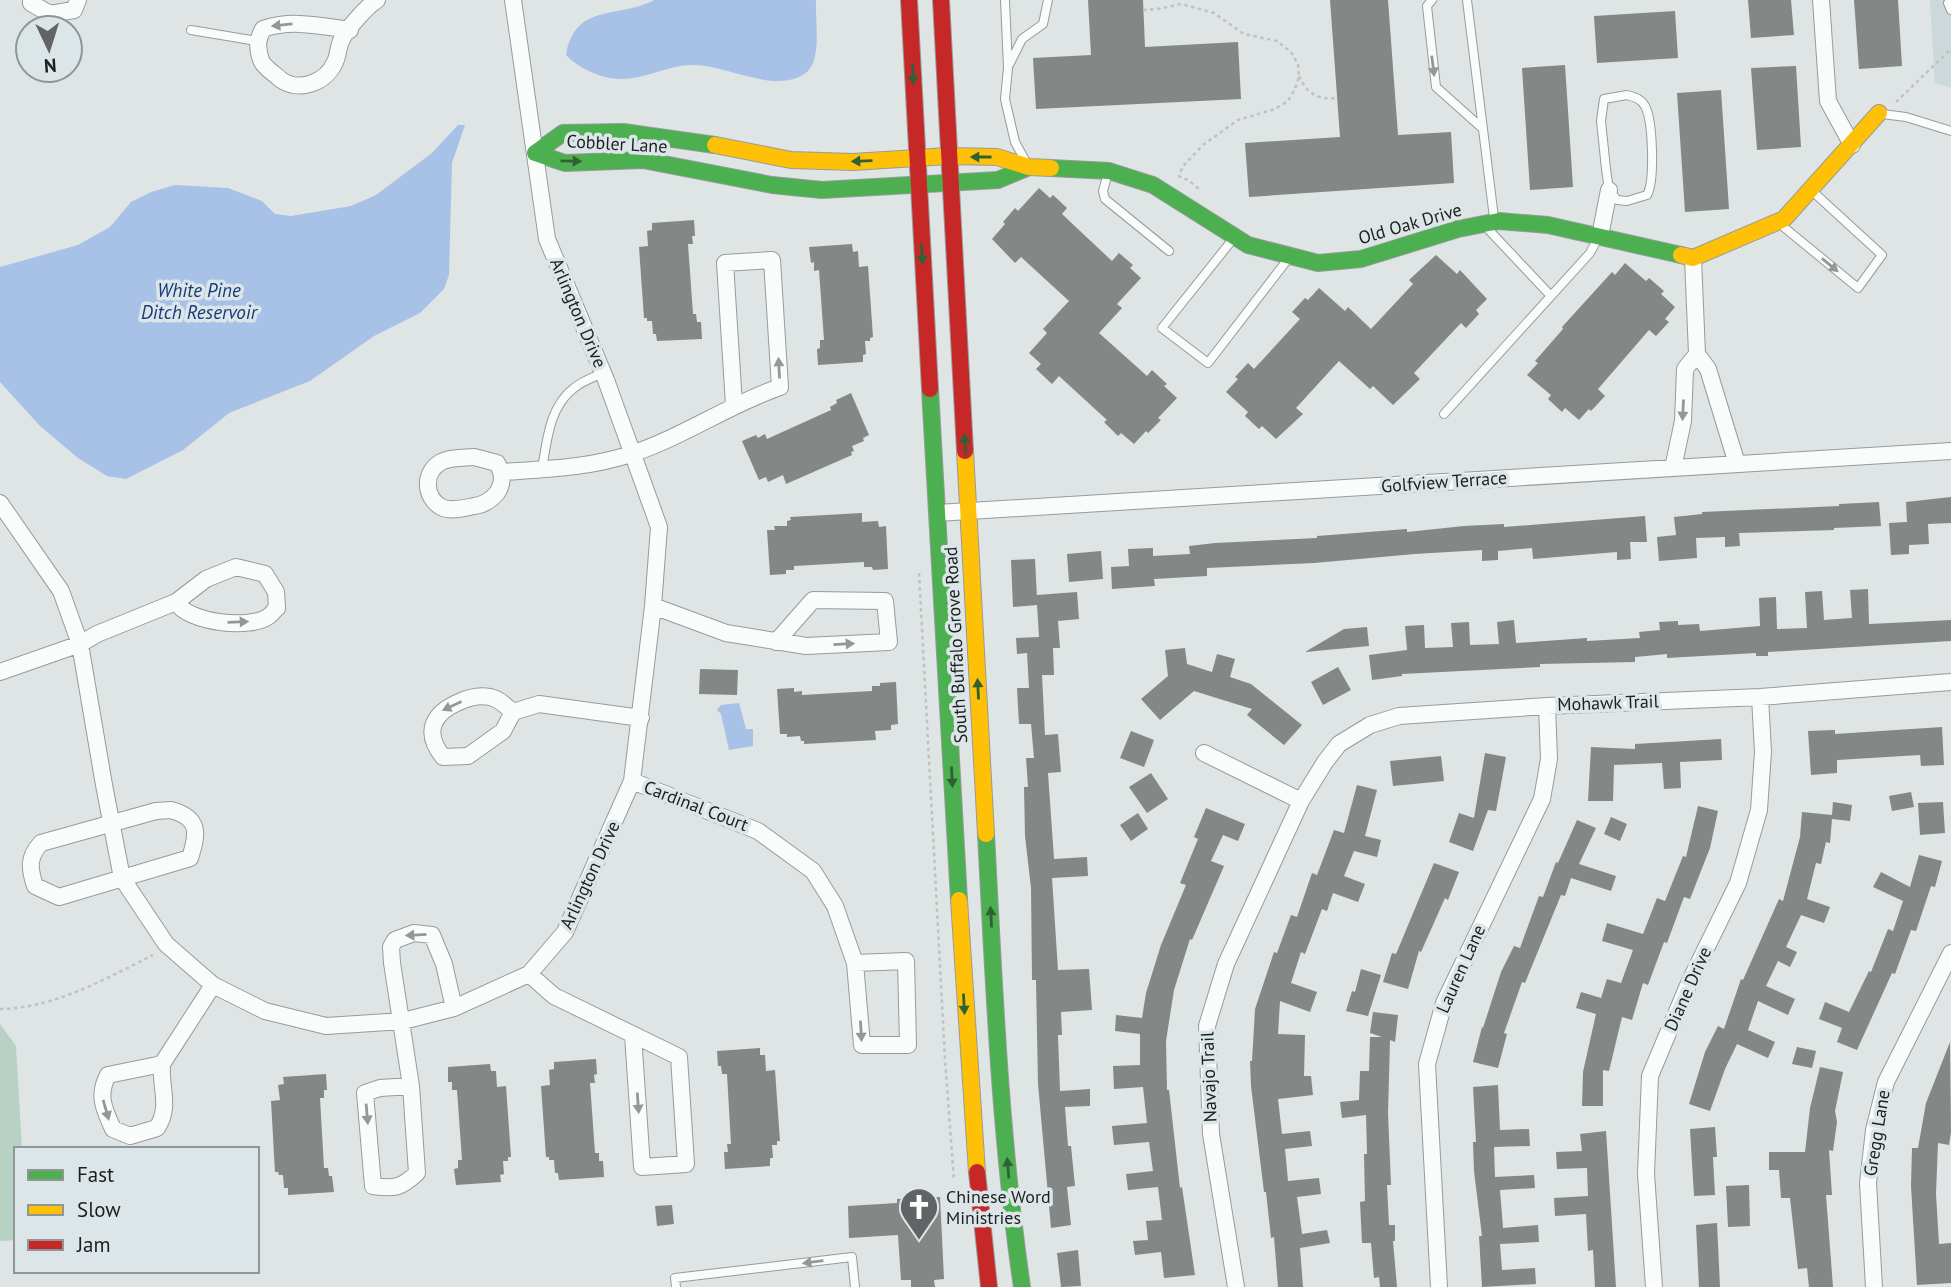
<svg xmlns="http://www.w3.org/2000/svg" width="1951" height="1287" font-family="'PT Sans',sans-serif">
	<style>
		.built { fill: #ccd8da }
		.green { fill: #b7d1c5 }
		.water { fill: #a8c1e6 }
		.building { fill: #838786 }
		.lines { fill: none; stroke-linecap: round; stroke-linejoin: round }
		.lane-casing { stroke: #979b9b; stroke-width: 10 }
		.street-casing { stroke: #979b9b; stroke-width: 18 }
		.fast-casing { stroke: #979b9b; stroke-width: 18 }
		.slow-casing { stroke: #979b9b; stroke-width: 18 }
		.jam-casing { stroke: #979b9b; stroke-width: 18 }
		.path { stroke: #c0c2c2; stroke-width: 2.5; stroke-dasharray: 3.5 3.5; stroke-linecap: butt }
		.lane { stroke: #fafbfb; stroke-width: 8 }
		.street { stroke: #fafbfb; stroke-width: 16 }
		.fast { stroke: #4caf50; stroke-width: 16 }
		.slow { stroke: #ffc107; stroke-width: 16 }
		.jam { stroke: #c62828; stroke-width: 16 }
		.oneway { fill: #969898 }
		.oneway2 { fill: #326036 }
		.labels { text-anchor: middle; stroke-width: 7; stroke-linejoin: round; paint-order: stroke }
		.street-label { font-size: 18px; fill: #1c1f20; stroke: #dce5e7 }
		.poi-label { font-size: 18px; fill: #1c1f20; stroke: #dce5e7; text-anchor: start }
		.water-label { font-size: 19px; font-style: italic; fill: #153b7a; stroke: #dce5e7 }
	</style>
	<rect width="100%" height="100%" fill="#dfe4e4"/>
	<path class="built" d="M1930,0H1951V88L1935,83Z"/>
	<path class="green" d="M0,1024L16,1046L22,1149H16V1240L0,1241Z"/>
	<path class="water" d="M654,0H816C815,20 822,59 807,72C777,96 726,64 692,65C669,65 647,78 624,79C604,80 579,69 566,55C575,2 619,19 654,0Z
		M458,125H465L452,163L449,275L444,289L420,313L374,336L310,381L229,413L183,450L126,479L107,476L78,458L40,426L0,382V267L78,245L110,227L131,202L151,192L175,185L228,188L262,201L275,214L291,216L351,206L376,195L432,153Z
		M739,703L746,729H753V746L729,750L721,714L717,710L721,705Z"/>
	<path class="building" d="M1088,0H1143L1145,47L1238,42L1241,99L1036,109L1033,58L1091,55Z
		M1330,0H1388L1398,135L1451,132L1454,183L1249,197L1245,143L1340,137Z
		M1748,0H1791L1794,35L1751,38Z
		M1854,0H1898L1902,66L1859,69Z
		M1675,11L1678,58L1597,63L1594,16Z
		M1565,65L1573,187L1530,190L1522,68Z
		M1796,66L1801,147L1757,150L1751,68Z
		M1721,90L1729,209L1685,212L1677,93Z
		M1039,188L1050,198L1053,195L1067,208L1062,214L1112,261L1119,253L1133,265L1130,268L1141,278L1117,304L1122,308L1099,333L1147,376L1152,370L1167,384L1164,386L1177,398L1158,418L1161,420L1148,433L1146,431L1134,444L1121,433L1118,436L1104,422L1107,420L1059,376L1052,384L1036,369L1041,364L1029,353L1047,333L1043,329L1069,301L1021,257L1015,263L992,239L1005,224L1003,222L1015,208L1018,211Z
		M694,220L695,236H692L693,244H688L693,314H696L697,322H701L702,339L657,341L656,334H653L652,321H647V318H644L639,247L648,246L647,231L652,230V223Z
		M852,244L853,252L858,251L859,267L868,266L873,337L870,338V341H865L866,354L863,355V362L818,365L817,349L820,348V340H824L819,270L814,271V262L811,263L809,247Z
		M1436,255L1457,274L1460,270L1487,299L1476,310L1479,314L1466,328L1461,323L1414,373L1420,379L1393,405L1373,386L1370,389L1339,361L1296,408L1303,414L1276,439L1262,426L1259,429L1245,416L1248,412L1226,392L1238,379L1235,377L1248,363L1254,369L1300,319L1292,312L1305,298L1308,300L1319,288L1345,311L1348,307L1371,329L1413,284L1409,280Z
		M1625,263L1646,281L1649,278L1664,291L1661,294L1675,307L1665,319L1669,322L1656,336L1649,330L1598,389L1605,396L1591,411L1589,409L1579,420L1565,408L1562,412L1548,399L1551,395L1527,375L1538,363L1535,361L1563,329L1562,327L1612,272L1615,275Z
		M851,393L869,435L863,438L864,441L852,446L854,451L851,452L852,455L786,484L783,475L768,482L766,477L759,480L742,441L756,435L758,438L765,434L767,439L831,410L830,407L837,403L836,400Z
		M1951,497V523L1928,524L1929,544L1909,545V554L1891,555L1889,523L1907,522L1906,502Z
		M1879,502L1881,526L1834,528V530L1739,533L1740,546L1725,547V537L1696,538L1697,558L1659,561L1657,537L1676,535L1674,517L1702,514V512L1839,506V504Z
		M862,513V522L878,521L879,527L886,526L888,569L873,570L872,567H864V562L794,566V570H786V574L770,575L767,530H775L774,526H787V521L791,520L790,517Z
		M1645,516L1647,542H1630L1631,559L1617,560V552L1533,559L1532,548L1498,551V560L1482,561V550L1415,554L1314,563L1207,568V576L1154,579L1155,586L1112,589L1111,567L1129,566L1128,549L1153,548V556L1190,554L1189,546L1215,543L1317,538V536L1407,529V532L1464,526L1504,524V527Z
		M1101,551L1103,579L1069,582L1067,554Z
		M1035,559L1037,598V595L1077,592L1079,619L1058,621L1060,648H1053L1054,675H1042L1045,735L1058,734L1061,772L1048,773L1054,859L1087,857L1088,876L1052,878L1058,970L1089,969L1092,1010L1061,1012L1062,1035H1058L1060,1091L1090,1089V1106L1065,1107L1068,1146H1071L1075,1186L1067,1187L1071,1225L1051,1228L1038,1084L1036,980H1032L1031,888L1025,836L1024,787H1028L1026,758H1034L1031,724H1019L1017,688H1029L1027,653L1017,654L1016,638L1039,637L1037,605L1013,607L1011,560Z
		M1868,589L1869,624L1951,620V641L1768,652V656H1756V653L1667,658V654L1635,657V662L1540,664V667L1402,674V676L1372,680L1369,655L1407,650L1405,626L1424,625L1425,648L1453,647L1451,623L1469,622L1470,645L1499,644L1497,622L1514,620L1516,643L1587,638V641L1640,638L1639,632L1660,630L1659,622L1678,621V625L1699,624L1700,631L1760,626L1759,598L1776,597L1777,629L1807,628L1805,592L1822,591L1824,620L1852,618L1850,590Z
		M1367,627L1369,646L1305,652L1344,629Z
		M1185,648L1187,664L1212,672L1217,654L1235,659L1230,677L1251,684L1302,725L1284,745L1247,715L1252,709L1194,691L1160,720L1141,699L1168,676L1165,650Z
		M1338,667L1351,690L1323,705L1311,682Z
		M700,669L738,670L737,695L699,694Z
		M896,682L898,724L891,725V730L875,731L876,740L804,744V741H801L800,736L787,737V734H780L777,689L794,688V692L802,691V695L872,691V686H880V683Z
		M1942,727L1944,765L1921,766L1920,755L1837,760V773L1811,775L1808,731L1835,730V734Z
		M1131,731L1154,740L1144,767L1120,758Z
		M1721,739L1722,760L1680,762L1681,788L1664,789L1662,763L1614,765L1613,801H1588L1591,747L1635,749V744Z
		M1485,753L1506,757L1496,811L1488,810L1473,851L1449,842L1459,813L1474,818Z
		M1441,756L1444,781L1393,786L1390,761Z
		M1151,773L1168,799L1147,813L1129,787Z
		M1357,785L1377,790L1365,836L1381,840L1377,857L1354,851L1344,876L1365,884L1358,902L1333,893L1327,911L1322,909L1305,954L1301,952L1291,983L1317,992L1310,1012L1280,1001L1278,1034L1305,1035L1304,1076H1311L1313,1095L1278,1099L1282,1134L1310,1131L1312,1146L1285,1149L1288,1181L1319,1178L1321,1194L1297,1197L1302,1234L1327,1230L1330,1243L1300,1248L1303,1287H1278L1274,1237L1271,1238L1266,1192H1264L1251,1086L1250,1061H1252L1255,1009L1274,952L1277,953L1291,915L1297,917L1312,873L1317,875L1334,830L1344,833Z
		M1911,792L1914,807L1892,811L1889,796Z
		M1833,802L1852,805L1850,821L1832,819L1830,843L1826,842L1821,864L1816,863L1807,899L1830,907L1824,923L1801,915L1786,947L1797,952L1790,967L1778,961L1766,986L1795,999L1788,1015L1758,1001L1748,1030L1775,1042L1768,1058L1737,1044L1725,1069L1710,1111L1689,1104L1705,1052L1718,1026L1724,1029L1741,979L1743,980L1779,899L1783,901L1800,837L1802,812L1832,815Z
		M1943,802L1945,833L1920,835L1918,803Z
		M1698,806L1718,811L1710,848L1690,899L1684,897L1667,943L1664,942L1648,985L1643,983L1632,1020L1622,1017L1609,1071L1603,1070V1106H1582L1583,1072L1596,1014L1576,1008L1581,992L1601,998L1607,979L1621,983L1633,950L1602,941L1607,923L1643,934L1657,898L1665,901L1683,856L1686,857Z
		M1206,808L1245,824L1238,841L1223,835L1211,861L1224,866L1192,940L1190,939L1174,990L1166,1041L1167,1090H1169L1180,1188L1182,1187L1195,1275L1164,1278L1161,1252L1135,1255L1133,1241L1148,1240L1146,1221L1162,1220L1158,1187L1128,1190L1126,1174L1153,1171L1149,1142L1114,1145L1112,1126L1147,1123L1143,1087L1114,1089L1113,1066L1140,1065V1034L1115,1031L1116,1015L1142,1018L1146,993L1161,945L1186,885L1180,883L1198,839L1194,837Z
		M1138,813L1148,829L1131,841L1120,825Z
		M1611,817L1627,824L1620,841L1604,834Z
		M1577,820L1596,828L1579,864L1616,876L1611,891L1571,878L1565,896L1561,895L1525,983L1522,982L1504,1033L1507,1034L1498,1068L1473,1062L1482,1027L1483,1028L1501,972L1514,946L1520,948L1539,896L1543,897L1556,862L1558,863Z
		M1919,855L1942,861L1935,887L1931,886L1916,931L1911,930L1895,974L1892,973L1857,1050L1837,1042L1842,1028L1819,1019L1825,1002L1849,1012L1869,971L1871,972L1888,929L1893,931L1903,901L1873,887L1881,872L1910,887Z
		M1434,863L1459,872L1448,900L1445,898L1421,952L1419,951L1408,989L1383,982L1392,953L1396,954Z
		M1361,969L1381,975L1368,1016L1346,1011L1352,991L1355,992Z
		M1373,1012L1398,1015L1395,1042L1390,1040L1388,1113L1391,1185H1387L1389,1225H1395V1241H1393L1397,1287H1380L1379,1277L1374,1278L1371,1243H1362L1360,1202L1365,1201L1364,1154H1367L1366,1115L1342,1118L1340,1102L1359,1100L1360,1071H1369L1370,1037H1382L1370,1033Z
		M1950,1042L1951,1132L1949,1145L1938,1143L1936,1194L1939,1244L1951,1243V1283L1917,1285L1911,1186L1912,1148H1918L1926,1103Z
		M1797,1047L1816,1051L1812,1068L1792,1064Z
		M760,1048V1055H765L766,1071L775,1070L780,1141H777V1145H772L773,1158H770V1166L725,1169L724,1152H728L727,1144H731L727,1074H722L721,1066H718L717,1051Z
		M596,1059L597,1074L594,1075L595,1083H590L595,1153H599V1161H603L604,1177L559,1180L558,1173H555L554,1160H549V1157H546L541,1086L550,1085L549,1070L554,1069V1062Z
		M490,1064L491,1071H496L497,1087L506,1086L511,1157H508V1161H503L504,1174L500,1175L501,1182L456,1185L454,1169L458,1168V1160H462L457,1090H452V1082H448V1067Z
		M1820,1067L1843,1072L1835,1111L1837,1122L1833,1151L1829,1150L1832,1195H1826L1833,1287H1809L1807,1268L1798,1269L1790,1198H1781L1779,1170H1769V1152H1805L1810,1108Z
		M326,1074L327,1090H324V1098H320L324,1168H328L329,1176H332L334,1192L288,1195V1188H284L283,1175H279L278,1172H275L271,1101L280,1100L278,1085L284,1084L283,1077Z
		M1498,1085L1500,1130L1529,1129L1530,1146L1494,1147L1495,1177L1534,1175L1535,1188L1500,1190L1503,1228L1538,1225L1539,1242L1500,1244L1502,1270L1535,1268L1536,1284L1482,1287L1479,1236H1482L1474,1171L1473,1142H1476L1473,1087Z
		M1715,1127L1717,1157H1713L1715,1195L1694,1196L1690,1129Z
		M1606,1131L1616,1287H1595L1593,1250L1588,1251L1586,1214L1555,1216L1554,1198L1588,1196L1587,1168L1557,1169L1556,1152L1582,1151L1580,1134Z
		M1749,1185L1750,1226L1728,1227L1726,1186Z
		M940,1197L944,1279L934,1280L935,1287H911V1280H901L898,1235L849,1238L848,1206L897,1203V1199Z
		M672,1205L674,1224L657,1226L655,1206Z
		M1717,1223L1720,1287H1699L1696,1225Z
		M1078,1250L1081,1286L1061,1287L1057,1253Z"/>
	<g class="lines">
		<g class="lane-casing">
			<path id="lane" d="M1005,0L1008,68L1005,99L1015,142L1026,162
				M1432,0L1427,6L1436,87L1482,128
				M1467,0L1494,218
				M1951,0L1948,3L1951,10
				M191,30L257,41
				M1009,65L1022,39L1043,24L1048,0
				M1627,95C1635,97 1641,99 1645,106C1653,121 1655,181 1647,195L1627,201L1617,200L1609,190L1606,169L1601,121L1604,99Z
				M1882,114L1906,117L1951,131
				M1108,173L1103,191L1105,199L1169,251
				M1780,224L1858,288L1882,255L1811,190
				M1486,227L1551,296
				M1233,239L1162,328L1208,363L1288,259
				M1444,414L1590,253L1598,238
				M542,469C547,441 549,407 574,388C582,381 594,377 603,373
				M676,1287L675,1278L852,1257L855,1287"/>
		</g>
		<g class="street-casing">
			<path id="street" d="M31,0V3L50,14L74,10L78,0
				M1821,0L1828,101L1852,145
				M350,30C321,26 291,19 263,29C257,40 257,48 261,60C264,68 274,73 280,79C298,93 326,83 335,62C338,56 338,48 341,41C346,30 366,7 377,0
				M1600,236L1609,190
				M1693,258L1697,354L1708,369L1737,464
				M474,457L497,463C503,473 504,482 497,493C491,500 483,505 474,506C464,508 451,512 441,507C424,497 423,472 441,462C450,457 464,458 474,457Z
				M1673,468L1683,421L1685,369L1697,354
				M502,472C546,469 589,468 631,454C683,437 728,405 780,387L772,260L725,263L734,405
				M0,503L61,591L80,644L104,785L122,878L166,944L213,985L265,1011L326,1026L403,1021L454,1008L529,974L565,932L632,781L653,606L659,527L606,380L547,239L513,0
				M937,513L1951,451
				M653,606L726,633L806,646L889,642L885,601L813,600L776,642
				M0,672L80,644L97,634L176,602L206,579L236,567L265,574L276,592L277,608C274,610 272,614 269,616C251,630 188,623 176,602
				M513,712C508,708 502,702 496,699C484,694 470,697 459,702C433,713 423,732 443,757L468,756L503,731L513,712L539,704L641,718
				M1204,753L1301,801
				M632,781L758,831L813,871L835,906L855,963L862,1045H908L906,961L855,963
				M171,810C200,818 198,833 190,858L59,897L35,886C29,868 28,857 41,843L156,811Z
				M529,974L554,996L679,1057L686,1164L642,1167L633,1035
				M162,1064L108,1075C97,1095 104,1109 113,1129L130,1136L157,1128C171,1106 160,1089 162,1064L213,985
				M411,1086L380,1088L365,1093L373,1186C395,1189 401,1188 417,1173L411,1086L392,963L391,947L395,940L414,933L432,935L444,964L454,1008
				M1236,1287L1211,1134L1207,1026L1226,964L1301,801L1325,762L1339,744L1370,725L1399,716L1547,706L1760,697L1951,682
				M1439,1287L1427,1064L1444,1003L1542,799L1549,759L1547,706
				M1654,1287L1646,1174L1650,1076L1689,983L1738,883L1759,810L1763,752L1760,697
				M1874,1287L1868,1183L1874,1130L1886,1082L1951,953"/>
		</g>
		<g class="fast-casing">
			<path id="fast" d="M715,145L623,132L563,133L535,153L565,163L643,160L772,185L822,190L998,180L1029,167
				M1051,168L1109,171L1153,185L1248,245L1318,263L1361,259L1458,229L1499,221L1548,225L1681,255
				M930,389L959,900
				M986,834C994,985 1000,1137 1022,1287"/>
		</g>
		<g class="slow-casing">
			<path id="slow" d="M715,145L791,160L853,162L948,156L997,157L1029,167L1051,168
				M1681,255L1693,258L1784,219L1879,113
				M965,451L986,834
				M959,900L977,1172"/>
		</g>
		<g class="jam-casing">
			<path id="jam" d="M909,0L930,389
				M941,0L965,451
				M977,1172L989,1287"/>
		</g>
		<path class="path" d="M1143,10L1158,9L1181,4L1214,13L1244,34L1277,41L1291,52L1298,64L1299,76L1295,89L1288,101L1275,109L1238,120L1203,145L1183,166L1179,176
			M1299,76C1307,94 1318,100 1337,98
			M1896,102L1951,49
			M1178,176L1188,180L1199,189
			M919,573L945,1059L954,1181
			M0,1009C55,1008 105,979 153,955"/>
		<use href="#lane" class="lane"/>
		<use href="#street" class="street"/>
		<use href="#fast" class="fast"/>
		<use href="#slow" class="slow"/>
		<use href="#jam" class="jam"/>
	</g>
	<defs><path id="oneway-solid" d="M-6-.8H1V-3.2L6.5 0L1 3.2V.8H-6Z" transform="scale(1.75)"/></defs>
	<g class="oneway">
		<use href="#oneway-solid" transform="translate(282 25) rotate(174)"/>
		<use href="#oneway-solid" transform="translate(1433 66) rotate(83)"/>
		<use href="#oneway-solid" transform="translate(1830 265) rotate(39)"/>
		<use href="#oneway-solid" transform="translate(779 368) rotate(-93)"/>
		<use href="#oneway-solid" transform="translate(1683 410) rotate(93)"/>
		<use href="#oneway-solid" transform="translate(238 622) rotate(-2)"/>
		<use href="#oneway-solid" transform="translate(844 644) rotate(-3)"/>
		<use href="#oneway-solid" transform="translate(452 706) rotate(155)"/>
		<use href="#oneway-solid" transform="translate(416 935) rotate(177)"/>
		<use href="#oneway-solid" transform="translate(861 1031) rotate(87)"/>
		<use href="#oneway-solid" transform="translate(638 1103) rotate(86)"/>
		<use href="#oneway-solid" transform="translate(106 1110) rotate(74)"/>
		<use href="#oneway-solid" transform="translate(367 1114) rotate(85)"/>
		<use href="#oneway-solid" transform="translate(813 1262) rotate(173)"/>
	</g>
	<g class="oneway2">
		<use href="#oneway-solid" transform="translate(913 74) rotate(88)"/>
		<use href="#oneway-solid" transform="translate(981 157) rotate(-180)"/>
		<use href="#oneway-solid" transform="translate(571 161) rotate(1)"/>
		<use href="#oneway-solid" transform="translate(862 161) rotate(178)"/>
		<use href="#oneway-solid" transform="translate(922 254) rotate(87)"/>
		<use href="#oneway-solid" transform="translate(965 444) rotate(-93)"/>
		<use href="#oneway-solid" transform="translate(978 689) rotate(-93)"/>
		<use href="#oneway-solid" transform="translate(952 777) rotate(87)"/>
		<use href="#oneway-solid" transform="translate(991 917) rotate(-93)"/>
		<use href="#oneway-solid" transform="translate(964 1004) rotate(87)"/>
		<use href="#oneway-solid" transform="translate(1008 1168) rotate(-95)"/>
	</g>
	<defs>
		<g id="church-pin" transform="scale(2.0125)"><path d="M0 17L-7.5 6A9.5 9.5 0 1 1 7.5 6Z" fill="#606465" stroke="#dce5e7"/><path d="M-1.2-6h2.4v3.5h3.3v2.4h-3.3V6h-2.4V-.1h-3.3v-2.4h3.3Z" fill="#fff"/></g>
	</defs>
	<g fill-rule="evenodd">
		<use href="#church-pin" x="919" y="1207"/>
	</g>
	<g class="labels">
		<g class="street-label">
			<text transform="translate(617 144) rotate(3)" y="6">Cobbler Lane</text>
			<text transform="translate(1410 224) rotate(-16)" y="6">Old Oak Drive</text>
			<text transform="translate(578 313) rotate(67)" y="6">Arlington Drive</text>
			<text transform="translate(1444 482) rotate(-4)" y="6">Golfview Terrace</text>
			<text transform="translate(956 645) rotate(-93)" y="6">South Buffalo Grove Road</text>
			<text transform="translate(1608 703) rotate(-2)" y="6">Mohawk Trail</text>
			<text transform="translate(696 806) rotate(21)" y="6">Cardinal Court</text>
			<text transform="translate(590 875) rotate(-65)" y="6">Arlington Drive</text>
			<text transform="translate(1461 969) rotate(-66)" y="6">Lauren Lane</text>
			<text transform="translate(1688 989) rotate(-66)" y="6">Diane Drive</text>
			<text transform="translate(1209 1077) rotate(-92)" y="6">Navajo Trail</text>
			<text transform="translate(1877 1133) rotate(-81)" y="6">Gregg Lane</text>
		</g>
		<g class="poi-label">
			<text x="946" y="1203">Chinese Word<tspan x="946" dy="21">Ministries</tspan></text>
		</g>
		<g class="water-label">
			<text x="199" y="297">White Pine<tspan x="199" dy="22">Ditch Reservoir</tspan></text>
		</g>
	</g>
	<rect x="14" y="1147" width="245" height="126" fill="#dce5e7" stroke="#8f9697" stroke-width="2"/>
	<rect x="28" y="1170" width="35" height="10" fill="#4caf50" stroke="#8f9697" stroke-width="2"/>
	<text x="77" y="1182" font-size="21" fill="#1c1f20">Fast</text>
	<rect x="28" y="1205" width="35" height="10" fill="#ffc107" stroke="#8f9697" stroke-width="2"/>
	<text x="77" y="1217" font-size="21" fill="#1c1f20">Slow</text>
	<rect x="28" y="1240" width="35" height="10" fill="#c62828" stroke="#8f9697" stroke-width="2"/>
	<text x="77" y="1252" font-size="21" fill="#1c1f20">Jam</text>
	<g transform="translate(49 49) rotate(176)"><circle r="33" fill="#dce5e7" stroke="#8f9697" stroke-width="2"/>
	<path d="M0-5L12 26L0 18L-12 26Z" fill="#606465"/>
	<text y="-10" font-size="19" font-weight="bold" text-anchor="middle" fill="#1c1f20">N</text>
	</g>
</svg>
